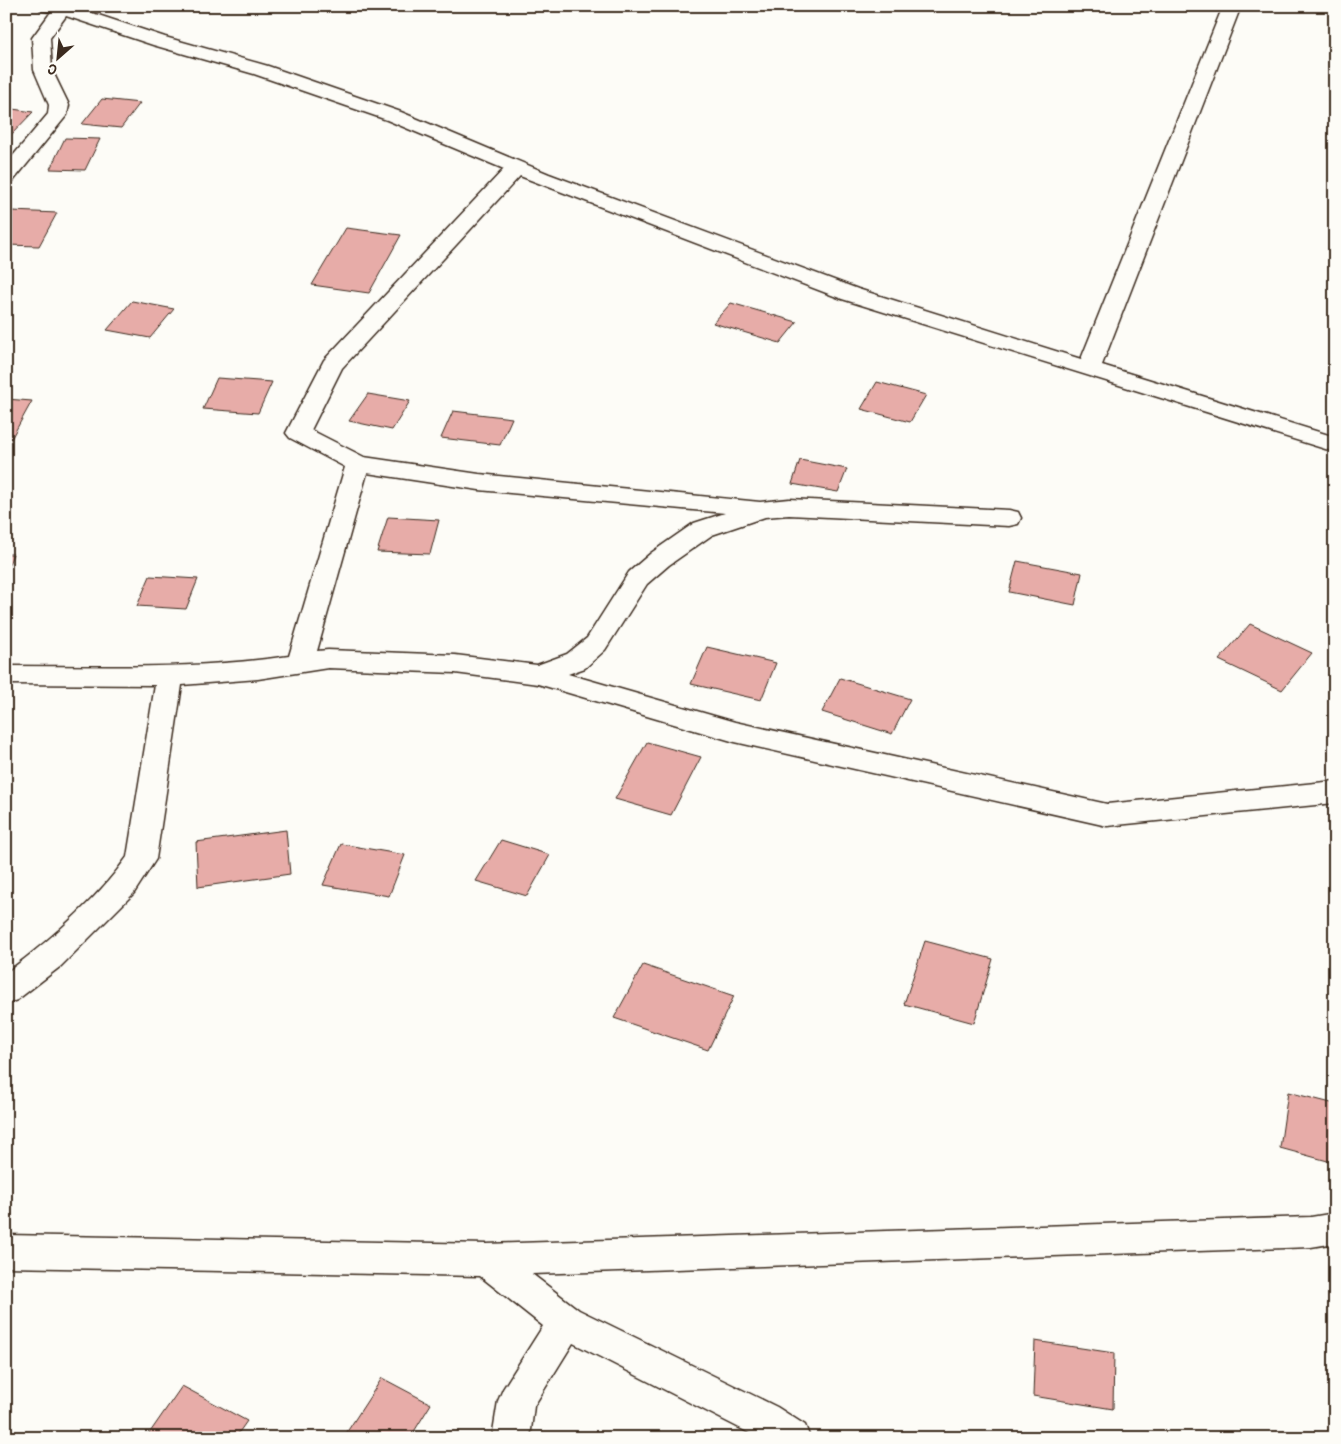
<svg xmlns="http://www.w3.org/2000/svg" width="1341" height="1444" font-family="Pangolin,sans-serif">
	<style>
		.building { fill: #e7aca8; stroke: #3b2a1e }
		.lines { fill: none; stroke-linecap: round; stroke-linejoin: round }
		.minor-casing { stroke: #3b2a1e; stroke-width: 3 }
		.minor { fill: #fdfcf7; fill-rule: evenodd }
	</style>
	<rect width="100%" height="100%" fill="#fdfcf7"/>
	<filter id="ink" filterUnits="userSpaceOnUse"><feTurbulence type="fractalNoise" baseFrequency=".02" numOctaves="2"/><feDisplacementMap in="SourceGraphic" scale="10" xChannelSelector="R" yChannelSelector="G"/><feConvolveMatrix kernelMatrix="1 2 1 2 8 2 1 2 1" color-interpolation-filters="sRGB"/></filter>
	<g filter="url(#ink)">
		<path class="building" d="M102,99L140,103L121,128L82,124Z
			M6,108L33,112L9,137H6Z
			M65,138L100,139L85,170L50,169Z
			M12,211L57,213L39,246L6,245V220Z
			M346,228L401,235L369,293L312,285Z
			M132,301L174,309L150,338L107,330Z
			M731,303L797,322L780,343L713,323Z
			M217,378L272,382L258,413L203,409Z
			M877,382L926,395L910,422L861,409Z
			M368,394L410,401L392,430L349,421Z
			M6,399L32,401L6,448Z
			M453,411L512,418L500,445L441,438Z
			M800,460L847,469L838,492L792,484Z
			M388,517L439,520L430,554L377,552Z
			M6,554H13L6,572Z
			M1017,561L1082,573L1075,605L1009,592Z
			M150,576L198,579L186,609L137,606Z
			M1250,624L1312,653L1282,690L1219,660Z
			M707,647L776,663L761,700L691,684Z
			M840,678L910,699L892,734L822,712Z
			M647,742L701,757L671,815L615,799Z
			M286,830L290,874L198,887L196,842Z
			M501,840L550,855L527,896L476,881Z
			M341,844L405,855L389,896L323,885Z
			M925,941L993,959L974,1023L904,1004Z
			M643,965L734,996L708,1050L614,1018Z
			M1288,1092L1335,1104V1163L1280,1148Z
			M1035,1341L1114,1353L1113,1409L1033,1396Z
			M382,1378L431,1404L410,1438H343Z
			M182,1386L247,1421L235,1438H146Z"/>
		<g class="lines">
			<g class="minor-casing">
				<path id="minor" d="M38,6H71L165,37L268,66L401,112L549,174L858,289L1081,359L1223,6H1241L1102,365L1335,437V452L842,299L520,176L342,368L311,430L364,457L479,474L760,502L789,499L1009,510L1018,512L1021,518L1018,524L1009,526L789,515L765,517L712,535L669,565L647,584L605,650L585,668L568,674L735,722L1107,804L1335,781V803L1107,826L735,742L538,684L455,673L328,668L258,679L182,685L156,859L134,893L61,966L17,1000L6,1004V973C49,941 96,901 127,857L155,685L6,684V666C101,666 196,670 289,656L345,467L290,438L286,433L324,360L504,169L387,120L254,74L153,45L66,16L50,38L52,70L69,105L67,115L13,181L6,183V164L48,114L49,105L34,70L32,38L51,12L41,10ZM367,473L479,490L725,513L694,523L651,553L629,572L587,638L567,654L537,665L455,655L328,650L317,651Z
					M1335,1213V1243L1311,1247L532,1274L579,1310L777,1407L805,1425L810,1438H759L573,1343L534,1406L530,1438H492L498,1401L503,1389L543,1326L480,1276L6,1267V1235L487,1244L1223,1220L1311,1217Z"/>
			</g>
			<use href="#minor" class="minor"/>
		</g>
	</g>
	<rect width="1341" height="1444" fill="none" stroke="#fdfcf7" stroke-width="25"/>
	<rect x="12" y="12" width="1316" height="1419" fill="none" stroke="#3b2a1e" stroke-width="2" filter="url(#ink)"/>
	<g transform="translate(58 58) rotate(207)" stroke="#fdfcf7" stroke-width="4" paint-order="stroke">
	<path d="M0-4L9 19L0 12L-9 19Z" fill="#3b2a1e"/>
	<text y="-8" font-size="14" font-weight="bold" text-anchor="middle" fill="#3b2a1e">С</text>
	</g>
</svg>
